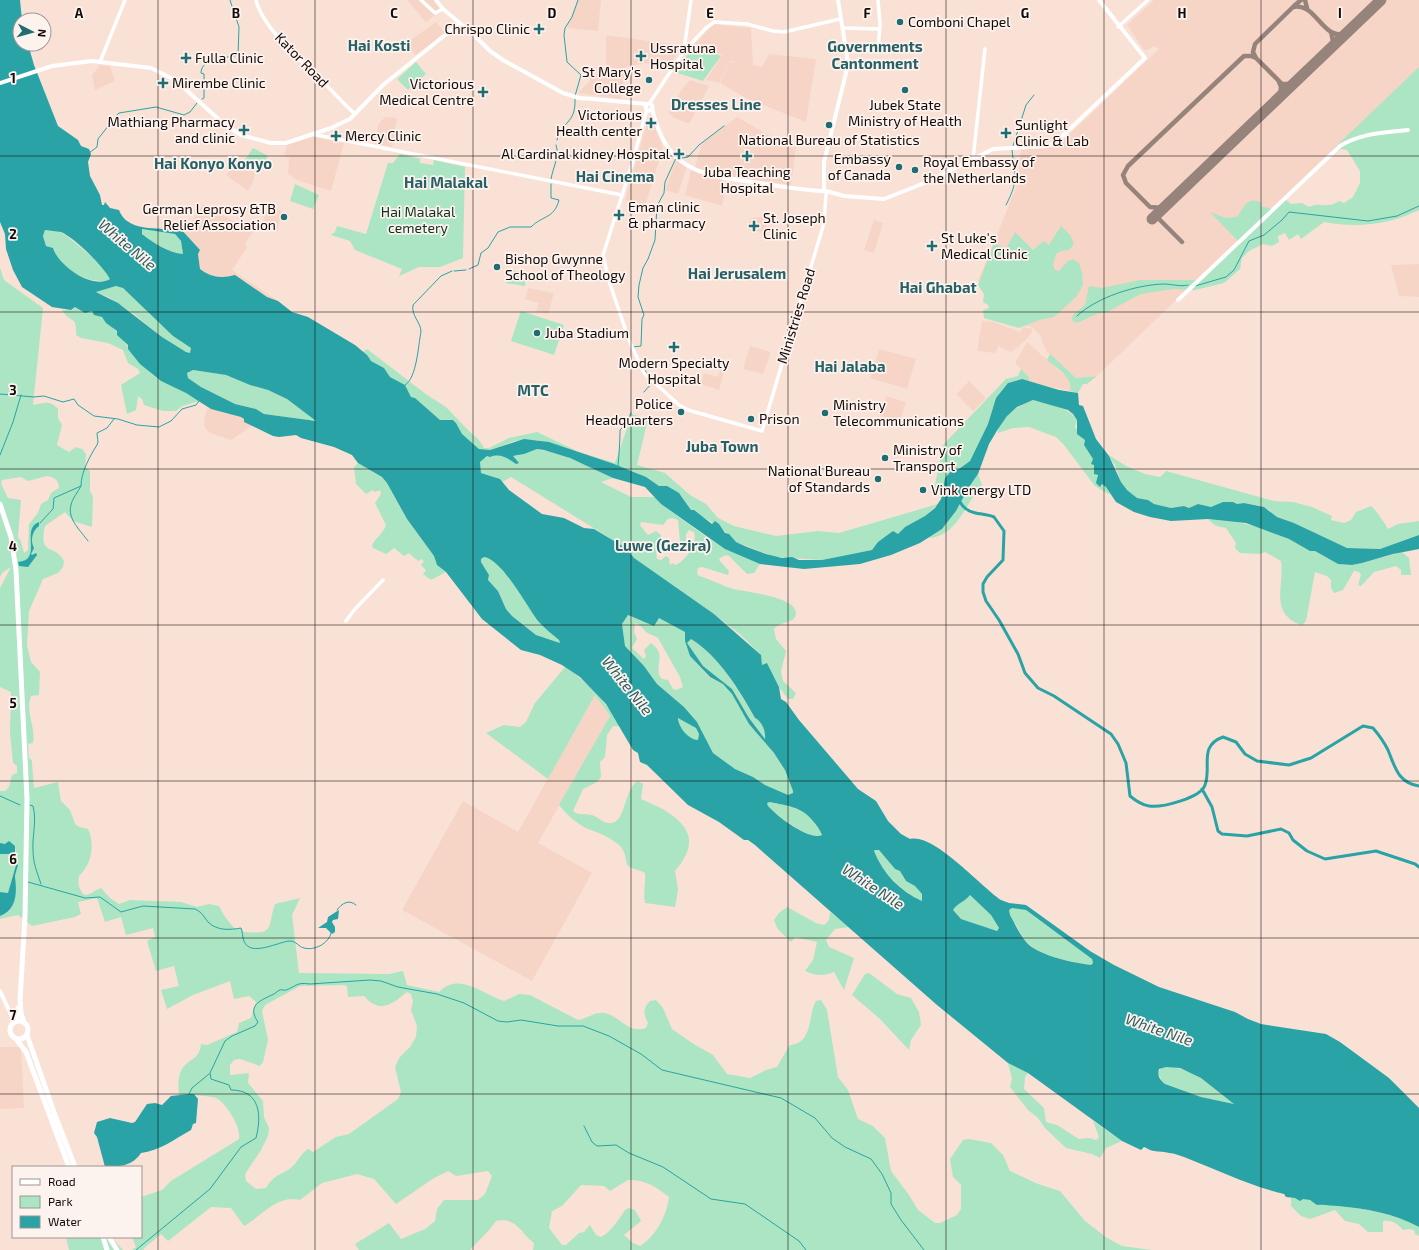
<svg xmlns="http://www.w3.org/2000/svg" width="1419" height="1250" font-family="'Exo 2',sans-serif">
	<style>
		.built { fill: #f6d5c7 }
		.green { fill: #abe5c3; fill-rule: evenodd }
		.water { fill: #29a3a5; fill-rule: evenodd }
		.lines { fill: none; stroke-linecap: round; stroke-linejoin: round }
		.stream { stroke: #29a3a5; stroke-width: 1 }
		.river { stroke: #29a3a5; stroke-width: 3 }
		.taxiway { stroke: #96847c; stroke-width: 4.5 }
		.runway { stroke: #96847c; stroke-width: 11 }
		.secondary { stroke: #fff; stroke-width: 3.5 }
		.primary { stroke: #fff; stroke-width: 4 }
		.highway { stroke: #fff; stroke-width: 5 }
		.grid { fill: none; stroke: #120a07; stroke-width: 1; stroke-opacity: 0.55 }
		.poi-dot { fill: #216c71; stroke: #fcf2ee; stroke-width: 1.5 }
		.labels { text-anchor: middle; stroke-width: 3.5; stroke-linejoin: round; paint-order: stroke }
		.poi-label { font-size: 14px; fill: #120a07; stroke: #fcf2ee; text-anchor: start }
		.street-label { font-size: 14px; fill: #120a07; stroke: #fcf2ee }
		.park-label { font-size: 14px; fill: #0e3220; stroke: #fcf2ee }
		.neighbourhood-label { font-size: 15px; font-weight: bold; fill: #276165; stroke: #fcf2ee }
		.water-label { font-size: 15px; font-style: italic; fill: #2c5d5e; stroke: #fcf2ee }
		.grid-label { font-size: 13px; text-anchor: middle; font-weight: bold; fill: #120a07; stroke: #fcf2ee; stroke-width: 3.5; stroke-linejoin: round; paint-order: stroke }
	</style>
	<rect width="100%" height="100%" fill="#fae1d6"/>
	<path class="built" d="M407,0H433L443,9L426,22Z
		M578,0H601L598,31L567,28Z
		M1154,0H1419V67L1097,376L1076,378L1046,351L1040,335L1032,327L1018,324L978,281L1018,183L1021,147L1055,148L1159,49L1154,46L1148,50H1144L1127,25Z
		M436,22L445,33L416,55L405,44Z
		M713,24L751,28L753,64H750L762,67L769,54L816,59L806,122L748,99L720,83L730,62L736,61H730L719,83L706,80L722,55L694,45Z
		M606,35L677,45L680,48L668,69L646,63L626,67L621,99L578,93L590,81V77L599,73V68L606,69Z
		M100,65L110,66L115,81L95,90L92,75Z
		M690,80L709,86L689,124L673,117L668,113L682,89Z
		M649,116L651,117L663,148L645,206L625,200Z
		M385,117L397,118L392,147L375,144L378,125Z
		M737,117L772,137L771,144L796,147L791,185L711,174L697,169L695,167L702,143Z
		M313,137L344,143L331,191L297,180L288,174L289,158L284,156L287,144Z
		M238,160L255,173L254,180L248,191L226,175Z
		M676,160L687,166L678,194L665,190Z
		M691,170L708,177L722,180L721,192L724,197L722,206L685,195Z
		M203,204L253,232L245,243L247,248L232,270L278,301L267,297L247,283L228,277L210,276L200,269L198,254L200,250L184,234Z
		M268,206L282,211L277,232L261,228Z
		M769,216L765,233L747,229L751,218Z
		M874,220L883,223L874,253L864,250Z
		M1419,264V297L1399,296L1391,265Z
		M528,288L554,293L548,314L536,311L539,303L525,299Z
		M982,321L994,322L1020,332L1023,327L1032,329V332L1026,340L1011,352L998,346L996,353L977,351Z
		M1027,342L1069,379L1071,384L1070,391L1029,382V377L1015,363Z
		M750,346L771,352L763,374L743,369Z
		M879,349L916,359L907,389L870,378Z
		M721,367L725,368L719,390L701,384L704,373L718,377Z
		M969,381L986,398L973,411L956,394Z
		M886,396L906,402L900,421L880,416Z
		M208,408L241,417L244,419V422L252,426L231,440L210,433L206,430L204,424L205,415Z
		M595,695L610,716L538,843L592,873L532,981L402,910L463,801L518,832Z
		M0,1047H21L24,1108L0,1109Z"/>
	<path class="green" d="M695,46L721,56L703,81L674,72Z
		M416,62L426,74L408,90L397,79Z
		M1419,67V210C1389,225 1356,228 1324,222L1301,239L1298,234L1289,240L1285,233L1278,236L1279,242L1272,246L1263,244L1249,251L1242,258L1240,269L1224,283L1195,290L1173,289L1141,294L1107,312L1097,314L1077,323L1072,320L1073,315L1085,305L1089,286L1102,288L1140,280H1197L1238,241L1210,212L1225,218L1237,217C1244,208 1247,195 1261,203V206L1272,209L1283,198L1291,204L1302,203L1309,207C1320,201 1325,210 1339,201L1344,203L1353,197L1360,183V171L1347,150L1341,149L1334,154L1331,151Z
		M253,148L268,156L257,173L243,163Z
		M400,154L420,159V163L433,165L434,160L465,167L463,258L440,267H419L399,276L402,269L355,250L350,241L331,235L335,232L337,226L366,234L388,163H393Z
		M295,184L319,195L313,209L290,201Z
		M1061,226L1070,235L1074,244L1069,250L1061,251L1056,254L1053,265L1055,270L1059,271L1068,261L1073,259L1079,263L1082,273L1083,285L1076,297L1054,317L1039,320L1019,328L984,318L983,310L989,308L988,305L983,302L984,294L978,285L994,243L1006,249L1015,232L1033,250L1044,241L1049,245Z
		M143,229L175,234L181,241L183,254C174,254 142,240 141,230Z
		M45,230L58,231L67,236L104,267L105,272L110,277L109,280C87,285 61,268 52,248L46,246L43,236Z
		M0,268L4,280L43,308L33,405C44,403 50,400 58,409V418L62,425L57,445L69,452L76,447L82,449L86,454L85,467L90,471V492L93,496L92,527L73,521L65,512L45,526C38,557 55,543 64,561L63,567L58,573L43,579L29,611L27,646L31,662L40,672L39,695L31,696C25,712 36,727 33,743L28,744L29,758L32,760V763L34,788L58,782L61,801L70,810L75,824L79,827L88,829C95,844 92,864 79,876C78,884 78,888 84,895C92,895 94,890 101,888L110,898L119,904L130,900L181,902L197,907L209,904L219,906L225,917L235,929H241L244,932C276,935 267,927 275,904L300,898L292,915L299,973L389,974L403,971L407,985L439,992C460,971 483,995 504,1001L519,994L530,995L578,1020C587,1019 595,1011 605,1013C621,1017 628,1034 646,1028L648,1023C643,1013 643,1008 650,1001L656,1000L663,1008L672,1029L692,1043L713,1055L727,1074L750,1078L766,1070L777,1067L789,1046C793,1044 798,1044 801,1041C812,1032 809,1013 816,1001L821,1000L827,1010L838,1077L848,1090L858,1119L873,1126L885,1138L891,1171L909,1195L918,1210L935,1223H940L957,1215L961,1209V1185L953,1177L950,1159L963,1140L969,1139L991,1143L1003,1155L1010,1171L1038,1184L1060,1191L1085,1221L1107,1238L1122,1246L1152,1250H533L534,1243C520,1233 518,1217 496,1221L490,1229L470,1250H359L355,1244L389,1223L401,1239L425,1229L435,1221L437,1209L444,1200H478L485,1194L492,1176L488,1171L456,1176L448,1171L434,1178L396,1204L374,1179L357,1174L322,1183L300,1200C277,1194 262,1216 244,1226L231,1208L211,1207L168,1241L161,1234L143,1249L144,1250H132L136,1247L132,1237H141V1197L162,1190L171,1181L239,1139C242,1129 226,1102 216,1098C211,1096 183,1094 179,1095C178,1088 178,1075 182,1069C190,1057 199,1061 201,1044L207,1045L237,1032L239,1023L251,1018L256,1002L249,996L234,999L230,981L193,995L167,1009L161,990L179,986L174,966L156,971L147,941L155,937L153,928L126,935L121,917L105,922L97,898L78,902L81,914L75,917L32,926L18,915L0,919V916C19,910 13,893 15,878C15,873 18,870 16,865L8,893L0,892V854H16L15,846L0,843V791H5L9,787L12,775L17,773V766L13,763L10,732L11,692L0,687V588L11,567L3,572L0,577ZM47,476C54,477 59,480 59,488L51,493L48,500L41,504L38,513L29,524L28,550L24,553L21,541L18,537L21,500L8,498L1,484L2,480L21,477L28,481ZM343,985L347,986L348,997L364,996C380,1014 391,1005 407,992L411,994L413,1001L411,1010L417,1026L416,1037L410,1047L399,1058L395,1067L401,1092L398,1099L349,1134L336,1137L313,1152L308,1149C300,1154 299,1160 293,1166C282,1176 276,1172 266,1188L256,1189L246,1181L245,1174L261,1150L268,1136L269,1128L264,1117L263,1101L248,1083L249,1073L230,1075V1065L234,1060L240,1059L260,1066L263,1062L268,1040L262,1011L265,1005L300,986ZM628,1180C644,1179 657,1187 669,1197C667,1215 656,1236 640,1246L633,1243L624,1235L641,1221L635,1210L629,1208L625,1210C619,1219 611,1232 601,1237L596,1235L590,1225L584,1232L579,1233L566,1245H562L549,1228L552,1211L562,1206L581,1185L604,1186L610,1191Z
		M507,270L526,272L525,286L506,283Z
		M116,286L123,288L173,336L191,348L190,353L186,352L162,337L134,314L108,297L96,292Z
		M75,307C78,308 80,310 83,312C85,313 89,310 92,311C116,323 131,356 154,376C161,382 170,384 178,389C185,392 192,397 199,401L182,406L176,411H163L144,405L142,399L138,396L136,410L127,414L121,385L140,373L138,369L128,363L123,350L108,343L81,338L76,335C77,314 70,324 62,310H72Z
		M521,311L564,325L554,355L511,341Z
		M367,349L427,395L446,407L469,431L479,440L484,448H489L509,438L537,432L579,452L615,463L632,414L648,419L637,465L665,473L690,495L706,504L718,518L734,526L776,536L818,531L839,533L938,504L925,516L905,527L898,535L885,537L872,550L822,560L775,557L736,542L720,527L691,510L681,495L659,486L635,472L564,447L537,440L515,441L490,450L479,449L462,434L456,423L453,420H440L415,398L411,397L405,385L390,377L384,368L371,361L363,352Z
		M1050,354L1076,378L1097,376L1087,384H1083L1078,393L1070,391C1073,376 1056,368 1047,360Z
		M1021,369L1029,377V382L1022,379L1008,383L996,398L988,424L970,461L959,469L952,470L945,478L943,491L934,490L943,445L1006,379L1018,376Z
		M193,370L226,375L250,385L268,390L287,399L316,421L264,414L256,409L235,404L201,387L188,378L187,373Z
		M1033,400C1048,405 1069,407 1077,420L1075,427L1085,440L1084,445L1093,459L1100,487L1102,484L1107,487L1110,495L1095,486L1064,445L1056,437L1029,427L1013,428L998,433C997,417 1021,405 1033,400Z
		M537,449C563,453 589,466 613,478L601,482L631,497H655L661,504L705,536L726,549L760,564L754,573L747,574L729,556L726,555L720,558L719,560L729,571L728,575L702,567L698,568L697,573L699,576C711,579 722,586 734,589C744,592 804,597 795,617C792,623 779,622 774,629L776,639L786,651L781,671L783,681L796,693L793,699H788L779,687L767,663L762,665L760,654L741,635L714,614L633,558L626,548L511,477L502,482L500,479L481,473L480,462L487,456L494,455L515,459L513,456H517ZM672,518L678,520L680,541L683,544L686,542V534L689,530L694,532C698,544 686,560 676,565L672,563L670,565L669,558L666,556L661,560L657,559C654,549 662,544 661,535L656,531L648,535L640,525L641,522L663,525L668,519Z
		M1107,454L1126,466L1145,474L1160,477L1166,471L1274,501L1293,502L1312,507L1332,516L1331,520L1344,523L1351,520L1356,512L1371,506C1375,509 1385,523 1388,529L1398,524L1419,521V535L1380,549L1347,548L1294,523L1277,517L1268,509L1261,506L1244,503L1237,504L1233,502L1211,507L1198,504L1189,508L1184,506L1171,508L1154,504L1148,500L1137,498L1127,490L1121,482L1115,465Z
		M358,463L382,477L387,483L407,519L434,556L437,565L446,572L431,580L423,574L426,570L421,565L424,561L421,559L418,561L409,553L404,556L394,548L386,554L373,548L372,546C375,538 383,534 386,525L375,503L381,494L380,490L375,492L373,490L366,494L356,484L354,467Z
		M978,474L982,485C979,490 976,493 973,497C962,514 952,537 928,538L942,529L956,511L969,487Z
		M1208,519L1238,522L1258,527L1289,539L1310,551H1315L1338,564L1352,565L1362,563L1402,552L1409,558L1411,575H1401V570L1396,566L1374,572L1361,586L1358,585L1361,575L1359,572L1354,571L1343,590L1334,593L1331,588V580L1327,576L1315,572L1306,621L1302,625C1268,614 1285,584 1281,561L1265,552L1260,554L1240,553L1235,548L1236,543L1226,528C1218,527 1213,525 1208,519Z
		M484,557C502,559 527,607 538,621C544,628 552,634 559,640L560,643L536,635L512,616L506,609L498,591L488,580L489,575L481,562V559Z
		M628,615L641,621L659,618L685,632V641L690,656L709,677L723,684L732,694L749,724L774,753L785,770L793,791V793L788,795L765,785L753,777L735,769L713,753L697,722L684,707L657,684L644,666L625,646L622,624ZM635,623C641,625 642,628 646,632C650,635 654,635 658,638L680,677L683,687L676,690L673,689L668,680L662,679L659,675C656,662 666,654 651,643L644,650L646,656L644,659L632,648L637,639L634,632Z
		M691,639C718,655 739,691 755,718C762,721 766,732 765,739L749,718L732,689L703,666L686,643Z
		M565,667C588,682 606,702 620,726H613L607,735L605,757L600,762L601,777L597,782L583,789L573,811C579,816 584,813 591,815C597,816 602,822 608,823C627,826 623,788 638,781L643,784L641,799C649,803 658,806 666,811C694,829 696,846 675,871L678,890L675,907L645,903C643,892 646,884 645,873C639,869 633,870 627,865C626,859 625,852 621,847C612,838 600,833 588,829C577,824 567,815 559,805L610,716L595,695L548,779L486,733L504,725L520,727L526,722L535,703Z
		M679,718L696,728L699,734L698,741C688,740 681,729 677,721Z
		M770,802C792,807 813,808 822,835C809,841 777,815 768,806L767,803Z
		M875,850H879L895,869L900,871L906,881L915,886L922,894V901C900,890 883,874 874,851Z
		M970,895L991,915L999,928L997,931L961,919L952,910C957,903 965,902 970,895Z
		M787,907L816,923L824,925L829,920L830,912L849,927L835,929L826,940L829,947L854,958L844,990L834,972C823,976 817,976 805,971L813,960L817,942L795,937L791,942L777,928L774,920L779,913Z
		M1017,907L1026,910L1031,914L1092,959L1093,963L1091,965C1074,963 1041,956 1029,944C1023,939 1020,932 1017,926C1013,921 1009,915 1009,909Z
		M869,973L897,994L911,998L919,1012L921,1025L911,1040L909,1050L880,1019L852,995L865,974Z
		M1008,1063L1028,1073L1025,1077L1024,1089L1044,1108L1046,1122L1057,1125L1079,1139L1090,1138L1096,1140L1099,1137L1093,1121L1122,1141L1106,1148L1100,1158L1092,1154L1066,1148L1045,1128L1038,1118L1028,1110L1010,1087L1012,1079Z
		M1162,1067C1182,1063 1223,1089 1234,1104L1201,1097L1165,1084L1162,1081L1158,1073Z
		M1291,1198C1296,1198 1304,1198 1309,1200C1313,1201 1316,1205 1320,1204C1327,1204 1332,1206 1338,1206C1368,1209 1393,1213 1419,1227V1236L1415,1234L1414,1230L1410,1229L1403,1230C1397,1223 1392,1220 1383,1221V1232H1368L1359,1224L1345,1221L1335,1210L1310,1219L1301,1216L1291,1206Z
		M66,1237H111L123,1250H69Z"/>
	<path class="water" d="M0,0H20L22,20H20V44H28L34,65L58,126L78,140L81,146L89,149L91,154L88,162L90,176L100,195L102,205H104L105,202L110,208L119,210C127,231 152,227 172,230L175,225L179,227L200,250L198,254L200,269C210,277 221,279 235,275L267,297L278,301L292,312L308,317L355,345L367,355L371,361L384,368L390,377L405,385L411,397L415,398L440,420H453L456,423L462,434L479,449L490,450L524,439L549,442L614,464L646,477L659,486H667L679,493L691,510H694L712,524L715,521L719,524L725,533L729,534L736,542L747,547L766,554L782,558L792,557L799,560H822L872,550L878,542L893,531L898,534L905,527L925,516L935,508L941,499L945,478L952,470L959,469L970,461L988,424L996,398L1008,383L1022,379L1059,390L1078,393L1079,405L1083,406L1096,439L1109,456L1121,482L1127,490L1137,498L1148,500L1154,504L1171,508L1184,506L1189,508L1198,504L1211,507L1223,502H1233L1237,504L1244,503L1264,507L1277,517L1294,523L1347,548L1380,549L1419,535V549L1393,554L1362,563L1352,565L1338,564L1315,551H1310L1289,539L1246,523L1208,519L1171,521L1150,517L1134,512L1116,502L1106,487L1102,484L1100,487L1096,483L1098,475L1094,474V465L1091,464L1093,459L1084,445L1085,440L1077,434V420L1073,414L1068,410L1033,400L1017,407L1007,416L998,429L989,444L978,474L969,487L956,511L942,529L920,543L891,555L860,564L804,569L760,564L725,549L661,504L645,487L613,478L570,458L544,450L537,449L524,454L513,456L519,463L516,464C508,458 499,453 490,457L487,456L480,462L481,473L500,479L509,490L542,514L564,518L584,528L594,529L626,548L634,558L714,614L761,655L762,665L767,663L779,687L781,699L786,702L799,720L858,789L876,801L888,821L901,834L910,839C934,833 980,886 1001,900L1009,903L1026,905L1090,951L1114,965L1159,987L1235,1012L1248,1019L1261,1024L1326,1034L1340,1042L1389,1078L1419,1108V1227C1393,1213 1368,1209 1338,1206C1330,1206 1325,1204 1317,1205L1310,1200L1303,1199L1300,1201L1295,1198L1286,1197L1284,1194C1250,1186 1218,1170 1184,1157C1174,1153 1165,1152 1154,1151C1151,1151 1147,1148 1144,1147L1141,1150L1122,1141L1028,1073L1008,1063L937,1005L755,845L748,840H744L719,822L688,805L647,765L640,762L638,753L633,750L606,704L580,677L562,665L540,655L521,650L482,619L446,572L437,565L434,556L407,519L387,483L382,477L358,463L352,455L334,447L301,438L296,435L279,437L273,436L244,422V419L241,417L211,409L186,393L161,381L140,364L128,349V345L117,335V331L106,323L102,317L94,315L92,311L85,313L75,307L71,310L52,307L22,287L13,270L6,249L5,234L0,222ZM142,229L175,234L181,241L183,254C169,253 153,243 142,234ZM45,230C50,231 56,231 61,232C75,238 103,266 110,279C92,290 58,265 53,248L46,246L43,236ZM116,286L123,288L173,336L191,348L190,353L186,352L162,337L118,303L96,292ZM193,370L226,375L250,385L268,390L287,399L316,421L264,414L256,409L235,404L201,387L188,378L187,373ZM484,557C502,559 527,607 538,621C544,628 552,634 559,640L560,643L536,635L512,616L506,609L498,591L488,580L489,575L481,562V559ZM628,615L654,626L659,618L685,632V641L690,656L710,677L723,684L732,694L749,724L774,753L785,770L793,791V793L788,795L765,785L753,777L735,769L713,753L697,722L684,707L657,684L644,666L625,646L622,624ZM691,639C718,655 740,691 755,718C762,721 766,732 765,739L749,718L732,689L703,666L687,643ZM678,718L696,728L699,734L698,740C689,740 678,727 678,718ZM770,802C787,806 801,806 813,821C817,825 820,830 822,835C809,841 777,816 768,806L767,803ZM875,850H879L895,869L900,871L906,881L915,886L922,894V901C900,891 883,874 874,851ZM970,895L991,915L999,928L997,931L961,919L953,910C957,903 965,902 970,895ZM1012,908L1026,910L1092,959L1093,963L1091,965C1074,963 1041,956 1028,944C1021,937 1015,924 1010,915L1009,910ZM1166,1067L1180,1068L1201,1078L1234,1104L1201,1097L1165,1084C1160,1080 1157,1076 1159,1069Z
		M39,522V526C32,531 30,541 34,548L31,554L32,555L36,553L37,555L28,567L19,566L18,562C21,561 25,561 27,559C37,550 23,528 39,522Z
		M9,841L15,846V856L11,854H0V843L5,844Z
		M16,865H18C17,869 15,874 15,877C17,892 17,910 0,916V892L8,893Z
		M339,910L338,919L333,920L332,922L335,927V932L332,934L326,928H318L327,922L328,917Z
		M189,1094H194L198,1099L196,1123L193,1124L191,1130C175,1139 159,1151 141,1153C133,1166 118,1167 105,1167L97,1137L94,1133L97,1122L110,1118L132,1123L135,1122L147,1104L155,1103L162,1105L171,1096Z"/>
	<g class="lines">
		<path class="stream" d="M575,96L581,75L567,62L564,35L565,28L572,17L578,0
			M202,99L204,98V74L201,73C201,57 229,58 238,55L239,27L230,0
			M557,140C561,121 576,125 575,99
			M1013,146L1026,105L1034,95
			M89,153L97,147L98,139L116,116L119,113L156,107L184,115L190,112L197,103
			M682,158L688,157L699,145L724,126
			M551,179C553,167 560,156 556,145
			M1006,205C1019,180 1015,176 1012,150
			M469,269L478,265L481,253L488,248L498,232L510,227H531C543,215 554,219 559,200L551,198V184
			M454,271L466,270
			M1195,286L1226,277L1234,270L1249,241L1264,235L1282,220L1289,212L1368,221L1397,216L1419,206
			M1077,316C1097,297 1136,285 1163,284C1172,284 1180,287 1188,285
			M633,347L641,346L642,319L644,315L638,297L639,285L643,268L648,259L655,240L657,206L664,193L665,182L676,158
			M644,369L648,375
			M405,385C417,378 418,346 421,332C421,322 411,316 413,305L441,276L452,271
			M644,392L652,383
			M0,394L34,397L44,396L63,402L74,399L78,405L94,416L118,419L137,425L159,427L171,421L182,409L196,405L199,401
			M0,455L13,422L21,395
			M618,466C619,454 620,442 620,430L626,424L631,413
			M81,486C78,492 72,499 71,505C67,519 81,531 88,541
			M40,523L53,509L54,498L81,486C81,472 90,456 97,445C99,442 97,437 97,433L107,428L114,419
			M0,796L20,805
			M30,805L33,806C37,821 32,836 33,850C33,863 37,872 41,884
			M15,856L17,865
			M28,882L85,898L100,897L121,912L143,906L195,909C203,913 203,916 208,922C217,931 230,930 241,928C243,932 242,937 244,941C250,958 280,941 290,941C296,941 299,947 304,948C315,951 329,943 331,933
			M337,910C342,903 349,899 356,905
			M189,1094L192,1088L209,1074
			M584,1126L592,1142L597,1146L616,1145L629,1153L663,1167L711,1199L745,1204L799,1241L806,1250
			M136,1250L210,1189L241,1147L256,1138C262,1115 260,1090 231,1090L229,1085L211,1079L210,1073L225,1041L232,1036L255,1026L258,1022C247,1006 259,1001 272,995C275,994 277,991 280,990C282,989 284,991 286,990C297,986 296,982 310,984L370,980L381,981L398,987L437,994L464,1003L498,1021L507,1022L521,1020L558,1026H583L609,1036L641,1054L662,1070L781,1098L815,1118L832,1138L845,1147L871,1159L882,1174L891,1193V1204L901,1220L924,1250"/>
		<path class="river" d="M960,502C968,516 982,512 994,517L1004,531L1003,560L987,577L983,584V592L986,601L999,620L1018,654L1025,673L1038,688L1054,696L1111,734L1118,744L1126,763L1130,796C1136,801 1142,805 1149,806C1161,808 1201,798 1205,785C1212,767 1198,746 1223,737L1236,742L1245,754L1257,761L1289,765L1311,758L1363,726L1373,728C1379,735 1384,742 1388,750C1395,767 1398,783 1419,786
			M1202,789L1212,807L1218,831L1222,834L1247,836L1281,829L1289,833L1293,840L1307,851L1325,859L1376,851L1415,864L1419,867"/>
		<path class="taxiway" d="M1305,0L1307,8
			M1294,6L1301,0
			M1331,32L1333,41L1332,48
			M1256,58L1253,52L1255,44L1293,7C1316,1 1323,43 1347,33
			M1279,82L1281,87L1280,98
			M1164,208L1150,207L1126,183L1123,175L1128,166L1244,56H1251L1256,58L1282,84H1294
			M1156,216L1182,242"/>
		<path class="runway" d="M1152,219L1381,0"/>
		<path class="secondary" d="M256,0C263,30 309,68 331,90C339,98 347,107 355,114
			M421,0L435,13L443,9
			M1118,27L1148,0
			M843,28L880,29
			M684,50L691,0
			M846,51L878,50L880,24L878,0
			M100,62L125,0
			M649,104L684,51L705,29L714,22L747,24L773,31L784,32L840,19
			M647,109L632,164L603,255L609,281L629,340L644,373L679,405L688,410L762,431L824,223L826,194
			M312,134L622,195
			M973,159L985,49
			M346,621L355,609L383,580"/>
		<path class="primary" d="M436,0L443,9L473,34L490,51L503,60L563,93L579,98L594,99
			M0,83L52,66L92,61L151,68L177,81L195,98
			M194,97L225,125L241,135L271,143H286L331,128L350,119L383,85L460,23
			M592,99L647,104
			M645.5 107a3.5 3.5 0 1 1 7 0a3.5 3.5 0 1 1-7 0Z
			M652,108C666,169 698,175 753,182C777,186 800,190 823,191
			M824,191V162L847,69V56L838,0
			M826,191L844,196L884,199L927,182L993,149L1047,146L1056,142L1145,58L1099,0
			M1178,300L1340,146C1361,133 1383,133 1408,130
			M0,991L14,1021"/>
		<path class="highway" d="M0,504L11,537L16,570L27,799L25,916L20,1000L21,1013L24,1022
			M10 1030a9 9 0 1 1 18 0a9 9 0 1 1-18 0Z
			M16,1021L18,1008
			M27,1035L55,1115L75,1167
			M16,1039L26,1052L69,1167
			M103,1237L107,1250
			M109,1237L117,1250"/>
	</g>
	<path class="grid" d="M158,0V1250M315,0V1250M473,0V1250M631,0V1250M788,0V1250M946,0V1250M1104,0V1250M1261,0V1250M0,156H1419M0,312H1419M0,469H1419M0,625H1419M0,781H1419M0,938H1419M0,1094H1419"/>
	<g class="poi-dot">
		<circle cx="900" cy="22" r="4"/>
		<path d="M537 23h4v4h4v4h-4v4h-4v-4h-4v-4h4z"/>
		<path d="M639 50h4v4h4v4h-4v4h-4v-4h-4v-4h4z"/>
		<path d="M184 52h4v4h4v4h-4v4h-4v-4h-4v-4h4z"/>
		<circle cx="649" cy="80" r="4"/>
		<path d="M161 77h4v4h4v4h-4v4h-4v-4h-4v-4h4z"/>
		<circle cx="905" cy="90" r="4"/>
		<path d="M481 86h4v4h4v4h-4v4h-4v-4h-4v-4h4z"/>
		<path d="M649 117h4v4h4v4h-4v4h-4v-4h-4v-4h4z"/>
		<circle cx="829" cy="125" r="4"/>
		<path d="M242 124h4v4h4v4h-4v4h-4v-4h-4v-4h4z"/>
		<path d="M1004 127h4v4h4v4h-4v4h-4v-4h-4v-4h4z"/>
		<path d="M334 130h4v4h4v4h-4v4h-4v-4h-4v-4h4z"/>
		<path d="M677 148h4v4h4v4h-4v4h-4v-4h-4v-4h4z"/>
		<path d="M745 150h4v4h4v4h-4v4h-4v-4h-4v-4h4z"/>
		<circle cx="899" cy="167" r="4"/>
		<circle cx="915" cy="170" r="4"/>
		<path d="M617 209h4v4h4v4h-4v4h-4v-4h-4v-4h4z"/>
		<circle cx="284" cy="217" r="4"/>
		<path d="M752 220h4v4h4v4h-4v4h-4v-4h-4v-4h4z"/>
		<path d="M930 240h4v4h4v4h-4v4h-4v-4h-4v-4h4z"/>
		<circle cx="497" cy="267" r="4"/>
		<circle cx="537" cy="333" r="4"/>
		<path d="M672 341h4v4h4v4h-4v4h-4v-4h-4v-4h4z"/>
		<circle cx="681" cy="412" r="4"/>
		<circle cx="825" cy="413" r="4"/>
		<circle cx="751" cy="419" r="4"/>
		<circle cx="885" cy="458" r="4"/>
		<circle cx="878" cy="479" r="4"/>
		<circle cx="923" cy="490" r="4"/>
	</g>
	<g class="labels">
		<g class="poi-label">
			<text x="908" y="27">Comboni Chapel</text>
			<text x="530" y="34" text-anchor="end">Chrispo Clinic</text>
			<text x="650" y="53">Ussratuna<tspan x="650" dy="16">Hospital</tspan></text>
			<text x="195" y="63">Fulla Clinic</text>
			<text x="641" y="77" text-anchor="end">St Mary's<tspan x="641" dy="16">College</tspan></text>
			<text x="172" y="88">Mirembe Clinic</text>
			<text x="474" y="89" text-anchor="end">Victorious<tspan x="474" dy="16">Medical Centre</tspan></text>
			<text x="905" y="110" text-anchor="middle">Jubek State<tspan x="905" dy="16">Ministry of Health</tspan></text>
			<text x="642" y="120" text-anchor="end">Victorious<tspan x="642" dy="16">Health center</tspan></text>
			<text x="235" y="127" text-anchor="end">Mathiang Pharmacy<tspan x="235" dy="16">and clinic</tspan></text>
			<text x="1015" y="130">Sunlight<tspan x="1015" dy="16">Clinic &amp; Lab</tspan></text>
			<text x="345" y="141">Mercy Clinic</text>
			<text x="829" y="145" text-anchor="middle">National Bureau of Statistics</text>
			<text x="670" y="159" text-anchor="end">Al Cardinal kidney Hospital</text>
			<text x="891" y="164" text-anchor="end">Embassy<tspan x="891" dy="16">of Canada</tspan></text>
			<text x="923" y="167">Royal Embassy of<tspan x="923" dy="16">the Netherlands</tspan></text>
			<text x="747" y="177" text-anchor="middle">Juba Teaching<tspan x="747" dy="16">Hospital</tspan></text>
			<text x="628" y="212">Eman clinic<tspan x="628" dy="16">&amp; pharmacy</tspan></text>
			<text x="276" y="214" text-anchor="end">German Leprosy &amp;TB<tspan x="276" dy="16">Relief Association</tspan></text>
			<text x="763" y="223">St. Joseph<tspan x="763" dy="16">Clinic</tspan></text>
			<text x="941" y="243">St Luke's<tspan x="941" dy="16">Medical Clinic</tspan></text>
			<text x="505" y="264">Bishop Gwynne<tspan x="505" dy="16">School of Theology</tspan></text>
			<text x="545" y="338">Juba Stadium</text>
			<text x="674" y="368" text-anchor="middle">Modern Specialty<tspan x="674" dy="16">Hospital</tspan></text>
			<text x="673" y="409" text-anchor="end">Police<tspan x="673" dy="16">Headquarters</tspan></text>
			<text x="833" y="410">Ministry<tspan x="833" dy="16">Telecommunications</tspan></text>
			<text x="759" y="424">Prison</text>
			<text x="893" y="455">Ministry of<tspan x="893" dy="16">Transport</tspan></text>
			<text x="870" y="476" text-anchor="end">National Bureau<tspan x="870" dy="16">of Standards</tspan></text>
			<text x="931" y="495">Vink energy LTD</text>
		</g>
		<g class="street-label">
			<text transform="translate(302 60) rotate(46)" y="5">Kator Road</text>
			<text transform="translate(796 316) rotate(-73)" y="5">Ministries Road</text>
		</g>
		<g class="park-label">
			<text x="418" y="217">Hai Malakal<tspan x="418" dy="16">cemetery</tspan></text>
		</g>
		<g class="neighbourhood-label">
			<text x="379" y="51">Hai Kosti</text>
			<text x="875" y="52">Governments<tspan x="875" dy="17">Cantonment</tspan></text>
			<text x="716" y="110">Dresses Line</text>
			<text x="213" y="169">Hai Konyo Konyo</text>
			<text x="615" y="182">Hai Cinema</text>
			<text x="446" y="188">Hai Malakal</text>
			<text x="737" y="279">Hai Jerusalem</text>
			<text x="938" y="293">Hai Ghabat</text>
			<text x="850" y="372">Hai Jalaba</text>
			<text x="533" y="396">MTC</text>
			<text x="722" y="452">Juba Town</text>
			<text x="663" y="551">Luwe (Gezira)</text>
		</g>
		<g class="water-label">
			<text transform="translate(127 245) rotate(40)" y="5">White Nile</text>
			<text transform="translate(627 686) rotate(51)" y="5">White Nile</text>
			<text transform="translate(873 887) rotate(33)" y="5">White Nile</text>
			<text transform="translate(1159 1030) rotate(19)" y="5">White Nile</text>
		</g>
	</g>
	<g class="grid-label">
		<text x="79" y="18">A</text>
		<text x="236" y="18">B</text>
		<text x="394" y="18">C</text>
		<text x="552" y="18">D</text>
		<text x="710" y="18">E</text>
		<text x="867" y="18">F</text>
		<text x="1025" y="18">G</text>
		<text x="1182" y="18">H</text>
		<text x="1340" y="18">I</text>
		<text x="13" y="83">1</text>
		<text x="13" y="239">2</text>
		<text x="13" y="395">3</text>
		<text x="13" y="551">4</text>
		<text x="13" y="708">5</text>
		<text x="13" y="864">6</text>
		<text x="13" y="1020">7</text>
	</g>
	<rect x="12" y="1166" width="130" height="72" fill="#fcf2ee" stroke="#9e9592"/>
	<rect x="20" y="1179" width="20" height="6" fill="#ffffff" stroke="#9e9592"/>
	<text x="48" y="1186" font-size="12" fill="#120a07">Road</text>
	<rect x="20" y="1196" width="20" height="12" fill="#abe5c3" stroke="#9e9592"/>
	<text x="48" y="1206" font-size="12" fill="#120a07">Park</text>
	<rect x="20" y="1216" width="20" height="12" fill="#29a3a5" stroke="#9e9592"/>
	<text x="48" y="1226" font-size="12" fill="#120a07">Water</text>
	<g transform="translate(32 32) rotate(96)"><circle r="19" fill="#fcf2ee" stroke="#9e9592"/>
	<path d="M0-3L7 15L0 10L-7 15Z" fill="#216c71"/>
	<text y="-6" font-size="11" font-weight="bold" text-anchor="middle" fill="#120a07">N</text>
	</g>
</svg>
